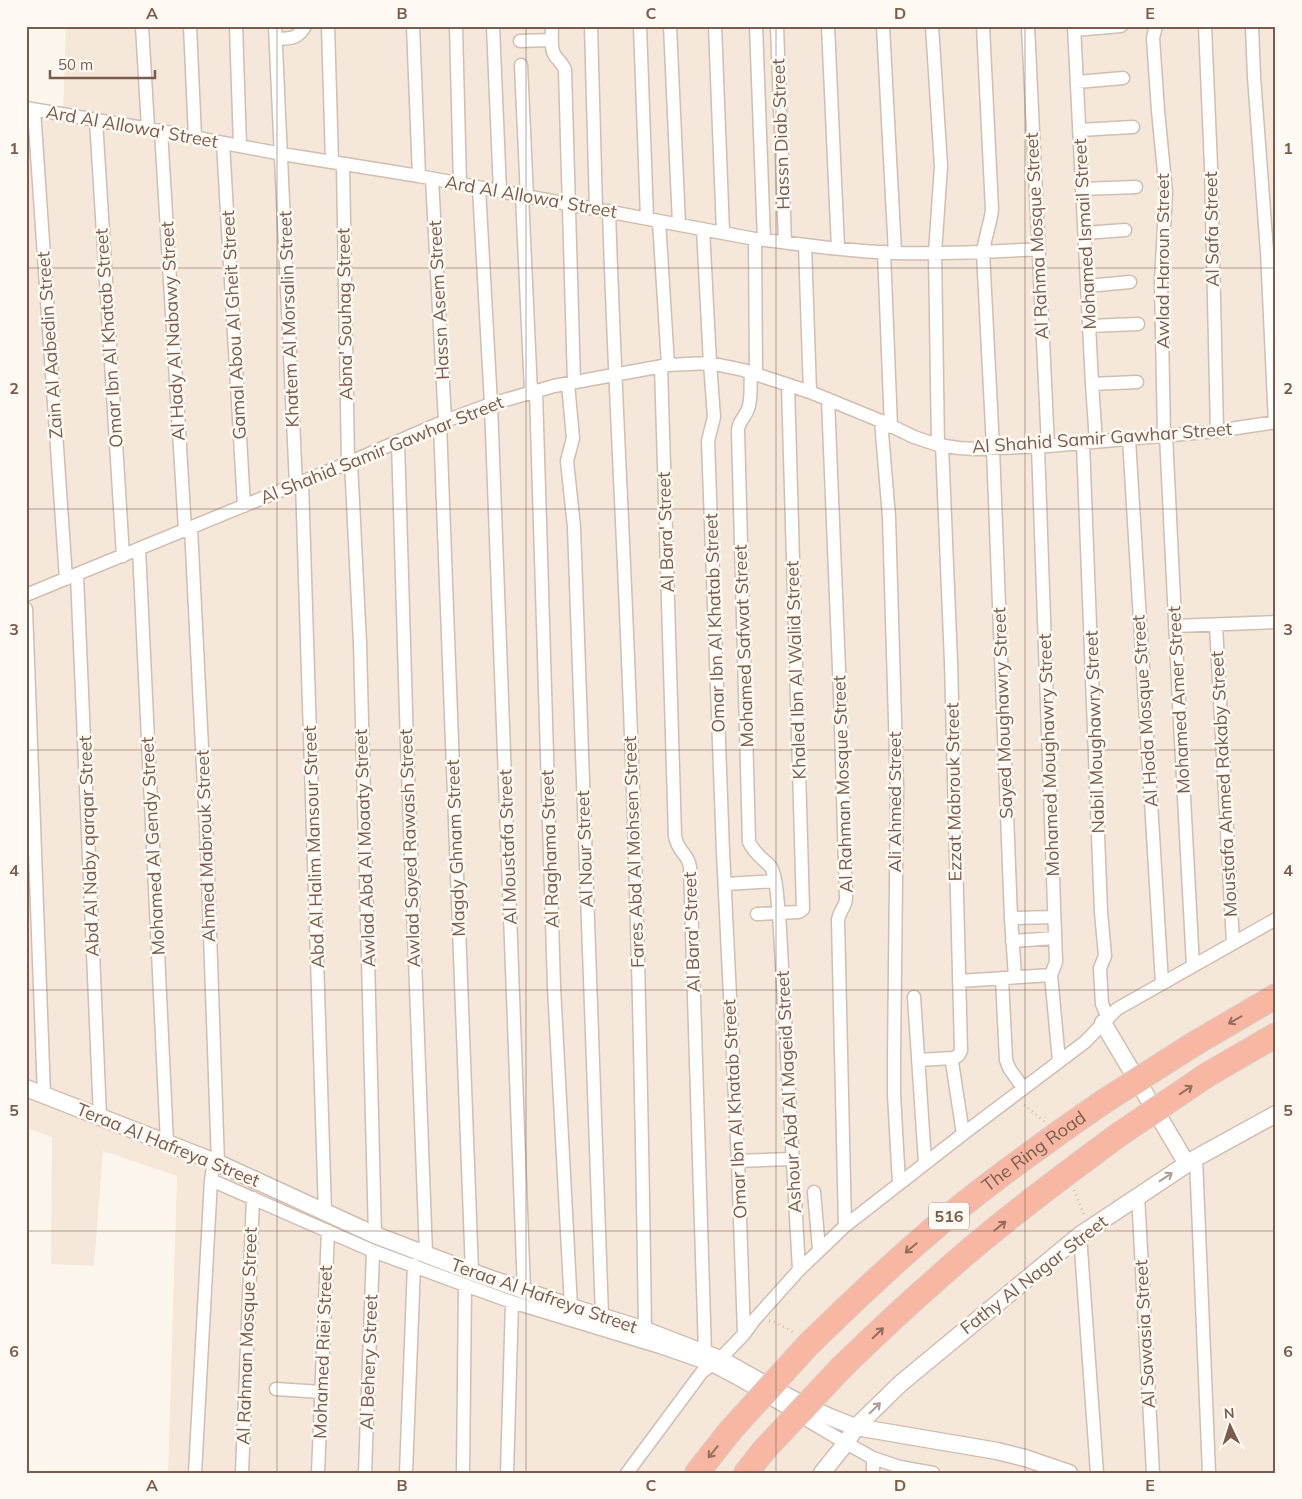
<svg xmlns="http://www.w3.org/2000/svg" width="1302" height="1499" font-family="Mulish,sans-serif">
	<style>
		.residential { fill: #f5e8da }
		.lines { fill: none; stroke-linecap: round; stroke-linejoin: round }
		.minor-casing { stroke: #d1beb0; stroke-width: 15 }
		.tertiary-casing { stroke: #d1beb0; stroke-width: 19 }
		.motorway-casing { stroke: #dad1cd; stroke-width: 26 }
		.path { stroke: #d9b8a5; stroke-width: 2.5; stroke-dasharray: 1 4; stroke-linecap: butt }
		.minor { stroke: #fff; stroke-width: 12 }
		.tertiary { stroke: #fff; stroke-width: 16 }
		.motorway { stroke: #f7b7a3; stroke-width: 24 }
		.motorway-bridge-casing { stroke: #dad1cd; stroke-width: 26; stroke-linecap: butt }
		.motorway-bridge { stroke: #f7b7a3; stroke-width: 24 }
		.oneway { stroke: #936e5e }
		.oneway2 { stroke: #af9d94 }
		.grid { fill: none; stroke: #7a5c4d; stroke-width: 1; stroke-opacity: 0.55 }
		.labels { text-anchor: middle; stroke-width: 5; stroke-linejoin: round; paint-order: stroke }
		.shield { fill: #fffaf3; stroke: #a28b7f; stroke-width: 1 }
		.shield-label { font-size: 16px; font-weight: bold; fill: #7a5c4d }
		.street-label { font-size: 18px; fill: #7a5c4d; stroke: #fffaf3 }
		.neatline { fill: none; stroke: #7a5c4d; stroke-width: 2 }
		.grid-label { font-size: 16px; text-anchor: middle; font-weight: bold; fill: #7a5c4d }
	</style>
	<rect width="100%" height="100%" fill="#fdf6ec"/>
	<path class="residential" d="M66,26H1276V1473H168L177,1176L103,1151L94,1266L51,1264L52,1137L26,1128V112L63,119Z"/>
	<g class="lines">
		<g class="minor-casing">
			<path id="minor" d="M142,26L148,128
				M190,26L195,137
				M236,26L240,146
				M275,26L296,485
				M328,26L332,162
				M413,26L419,176
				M456,26L460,184
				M493,26L500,191
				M552,26C552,36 550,48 555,56C559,61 563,64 565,70L574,382
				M591,26L596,209
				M640,26L647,218
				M670,26L679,224
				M715,26L723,232
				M756,26L764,240
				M777,26L785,242
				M828,26L838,248
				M883,26L895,253
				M932,26L941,166L935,253L938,445
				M983,26L992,210C990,225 985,237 983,252L993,448L1011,918L1015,977
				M1028,26L1048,446
				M1074,26L1092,384L1096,442
				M1156,26L1153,38L1158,111L1166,192L1161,281L1164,436
				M1205,26L1211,166L1217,431
				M1252,26L1254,77L1267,252L1275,423
				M1074,30L1121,26
				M276,39C290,38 297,40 305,26
				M520,41L552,40
				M521,65L527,197
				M1077,82L1123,78
				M26,108L161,131L282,154L419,176L755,239C802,244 849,252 896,253C944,254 991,252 1038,249
				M34,110L66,579
				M96,120L123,556
				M1079,130L1133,127
				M161,131L185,530
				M223,143L244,506
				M343,164L348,463
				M432,179L445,421
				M479,188L491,404L524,1291
				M1082,189L1136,187
				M522,196L531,392
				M609,211C614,369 623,526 629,684C638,899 642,1115 645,1330
				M659,221L668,365
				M703,229L710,363L714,417L708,441L723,852L738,1161L744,1334
				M1085,233L1125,230
				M755,239L756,374
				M805,245L810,392
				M884,252L891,427
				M1087,286L1130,282
				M1089,326L1138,324
				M661,366L675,836C678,853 688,853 690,867L705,1353
				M751,373C750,384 752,399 748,409C745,418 738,421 738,431L749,842C754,853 762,858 770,866C777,875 777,901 779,913L799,1270
				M568,384L573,438L567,461L574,527L602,1316
				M1092,384L1137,382
				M536,391L554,987L571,1307
				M828,399L840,694L846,898C846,907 839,911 838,920L845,1226
				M881,421L889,517L897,788L894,1059V1095L899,1183
				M440,424L472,1272
				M1166,435L1179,703L1193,966
				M1129,439L1162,983
				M398,442L407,745L426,1254
				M1083,443L1101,912L1105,956L1100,968L1102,1004L1108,1018
				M942,445L951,662L961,1051L958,1056L953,1058L952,1062L963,1134
				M1038,447L1056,962L1051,975L1059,1061
				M351,462L360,643L375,1235
				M302,482L325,1212
				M191,528L207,847L218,1163
				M139,549L167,1143
				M77,575L100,1117
				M26,595L348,463L445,421L491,404L554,386L668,365L710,363L743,370L810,392L881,421L914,437L938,445L959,448L976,449L1048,446L1217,431L1276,422
				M26,609L44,1095
				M1216,625L1233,943
				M1175,626L1276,622
				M725,884L775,881
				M757,914L799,912L803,909L788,385
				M1011,918L1054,917
				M1012,941L1055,938
				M1002,978L1006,1060L1009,1068L1023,1088
				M959,981L1051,975
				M914,997L925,1162
				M918,1060L953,1058
				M1196,1158L1209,1473
				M738,1161L792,1159
				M211,1180L373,1251L465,1285L512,1302L660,1347L712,1365L742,1381L846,1443L873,1458L900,1467L933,1473
				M814,1192L819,1249
				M1138,1195L1153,1473
				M1080,1235L1097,1473
				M276,1389L321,1392
				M873,1458V1473
				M195,1473L211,1180L214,1161
				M242,1473L253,1198
				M318,1473L328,1231
				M365,1473L373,1251
				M406,1473L414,1265
				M463,1473L465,1285
				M507,1473L512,1302
				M627,1473L702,1372L720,1359L744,1334L755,1319L799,1270L845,1226L963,1134L1085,1042L1117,1009L1276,919"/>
		</g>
		<g class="tertiary-casing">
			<path id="tertiary" d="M1103,1023L1187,1164
				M26,1088L218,1163L375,1235L472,1272L571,1307L645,1330L720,1359C764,1383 808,1411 856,1427L997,1451L1025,1458L1069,1473
				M822,1473L846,1443L856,1427L900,1384L1080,1235L1196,1158L1276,1114"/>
		</g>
		<g class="motorway-casing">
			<g id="motorway">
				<path d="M1194,1044L1276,996"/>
				<path d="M1207,1075L1276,1035"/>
				<path id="s1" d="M808,1345C854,1300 900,1256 950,1215C999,1175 1051,1138 1103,1102"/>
				<path d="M842,1367C871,1339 899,1312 929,1286C988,1232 1052,1184 1117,1136"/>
				<path d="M697,1473L730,1431"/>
				<path d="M746,1473L764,1450"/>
			</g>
		</g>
		<path class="path" d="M1024,1105L1045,1122
			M1074,1190L1084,1215
			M769,1321L774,1322L795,1333"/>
		<use href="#minor" class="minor"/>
		<use href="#tertiary" class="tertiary"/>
		<use href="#motorway" class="motorway"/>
		<g class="motorway-bridge-casing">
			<path id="motorway-bridge" d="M1103,1102L1194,1044
				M1117,1136L1207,1075
				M730,1431L808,1345
				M764,1450L842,1367"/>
		</g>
		<use href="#motorway-bridge" class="motorway-bridge"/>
	</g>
	<defs><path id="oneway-shaft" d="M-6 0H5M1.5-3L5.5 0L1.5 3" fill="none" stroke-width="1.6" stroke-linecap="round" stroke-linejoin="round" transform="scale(1.25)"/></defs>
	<g class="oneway">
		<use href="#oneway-shaft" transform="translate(1235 1020) rotate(150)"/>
		<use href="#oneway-shaft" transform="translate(1186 1090) rotate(-34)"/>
		<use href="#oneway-shaft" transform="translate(1000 1226) rotate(-39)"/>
		<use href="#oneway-shaft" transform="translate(911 1248) rotate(140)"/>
		<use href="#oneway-shaft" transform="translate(878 1333) rotate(-44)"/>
		<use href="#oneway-shaft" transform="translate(713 1452) rotate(129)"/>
	</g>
	<g class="oneway2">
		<use href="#oneway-shaft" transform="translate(1166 1177) rotate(-33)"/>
		<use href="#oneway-shaft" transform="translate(875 1408) rotate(-44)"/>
	</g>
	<path class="grid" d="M277,26V1473M526,26V1473M776,26V1473M1025,26V1473M26,268H1276M26,509H1276M26,750H1276M26,990H1276M26,1231H1276"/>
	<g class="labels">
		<rect class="shield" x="929" y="1202.5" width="40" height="27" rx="4"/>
		<g class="shield-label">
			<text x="949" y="1222">516</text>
		</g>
		<g class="street-label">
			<text transform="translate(132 127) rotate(10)" y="6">Ard Al Allowa' Street</text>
			<text transform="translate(781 134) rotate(-92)" y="6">Hassn Diab Street</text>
			<text transform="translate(531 197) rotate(10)" y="6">Ard Al Allowa' Street</text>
			<text transform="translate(1212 229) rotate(-91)" y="6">Al Safa Street</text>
			<text transform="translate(1085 234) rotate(-93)" y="6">Mohamed Ismail Street</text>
			<text transform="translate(1037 236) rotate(-93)" y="6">Al Rahma Mosque Street</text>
			<text transform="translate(1163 261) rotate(-90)" y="6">Awlad Haroun Street</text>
			<text transform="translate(439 300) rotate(-93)" y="6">Hassn Asem Street</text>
			<text transform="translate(345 314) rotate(-91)" y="6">Abna' Souhag Street</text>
			<text transform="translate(289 319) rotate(-92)" y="6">Khatem Al Morsalin Street</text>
			<text transform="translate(234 325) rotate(-93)" y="6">Gamal Abou Al Gheit Street</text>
			<text transform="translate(173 331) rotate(-93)" y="6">Al Hady Al Nabawy Street</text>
			<text transform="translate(109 338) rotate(-94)" y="6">Omar Ibn Al Khatab Street</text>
			<text transform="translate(50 345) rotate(-94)" y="6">Zain Al Aabedin Street</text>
			<text transform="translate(1102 438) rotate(-4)" y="6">Al Shahid Samir Gawhar Street</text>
			<text transform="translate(382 450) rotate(-22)" y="6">Al Shahid Samir Gawhar Street</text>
			<text transform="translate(666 532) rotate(-92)" y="6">Al Bara' Street</text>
			<text transform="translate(715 623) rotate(-92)" y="6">Omar Ibn Al Khatab Street</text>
			<text transform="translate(744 646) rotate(-92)" y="6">Mohamed Safwat Street</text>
			<text transform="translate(796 670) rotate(-92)" y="6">Khaled Ibn Al Walid Street</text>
			<text transform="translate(1179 700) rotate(-93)" y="6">Mohamed Amer Street</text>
			<text transform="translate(1145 711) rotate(-94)" y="6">Al Hoda Mosque Street</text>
			<text transform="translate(1003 713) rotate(-92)" y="6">Sayed Moughawry Street</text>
			<text transform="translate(1095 732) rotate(-92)" y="6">Nabil Moughawry Street</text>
			<text transform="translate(1049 755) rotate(-92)" y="6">Mohamed Moughawry Street</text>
			<text transform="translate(843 784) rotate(-92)" y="6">Al Rahman Mosque Street</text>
			<text transform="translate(1224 784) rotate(-93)" y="6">Moustafa Ahmed Rakaby Street</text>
			<text transform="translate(954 792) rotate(-91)" y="6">Ezzat Mabrouk Street</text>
			<text transform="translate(895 802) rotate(-90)" y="6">Ali Ahmed Street</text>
			<text transform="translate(89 846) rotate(-92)" y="6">Abd Al Naby qarqar Street</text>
			<text transform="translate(153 846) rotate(-93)" y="6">Mohamed Al Gendy Street</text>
			<text transform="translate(206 846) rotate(-92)" y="6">Ahmed Mabrouk Street</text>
			<text transform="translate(314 847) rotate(-92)" y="6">Abd Al Halim Mansour Street</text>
			<text transform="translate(508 847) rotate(-92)" y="6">Al Moustafa Street</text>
			<text transform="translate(365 848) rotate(-92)" y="6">Awlad Abd Al Moaaty Street</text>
			<text transform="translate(410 848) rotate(-92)" y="6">Awlad Sayed Rawash Street</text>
			<text transform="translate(456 848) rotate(-92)" y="6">Magdy Ghnam Street</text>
			<text transform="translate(550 849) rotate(-92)" y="6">Al Raghama Street</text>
			<text transform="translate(585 849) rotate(-92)" y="6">Al Nour Street</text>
			<text transform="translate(634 852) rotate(-92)" y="6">Fares Abd Al Mohsen Street</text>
			<text transform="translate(692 932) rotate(-92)" y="6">Al Bara' Street</text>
			<text transform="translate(789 1092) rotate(-93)" y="6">Ashour Abd Al Mageid Street</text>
			<text transform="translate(735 1109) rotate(-93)" y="6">Omar Ibn Al Khatab Street</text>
			<text transform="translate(168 1145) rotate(22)" y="6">Teraa Al Hafreya Street</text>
			<text dy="6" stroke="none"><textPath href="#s1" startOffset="298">The Ring Road</textPath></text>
			<text transform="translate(1034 1275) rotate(-38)" y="6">Fathy Al Nagar Street</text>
			<text transform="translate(544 1296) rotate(19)" y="6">Teraa Al Hafreya Street</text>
			<text transform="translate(1145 1334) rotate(-93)" y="6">Al Sawasia Street</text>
			<text transform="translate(247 1336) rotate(-88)" y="6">Al Rahman Mosque Street</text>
			<text transform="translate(323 1352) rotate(-88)" y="6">Mohamed Riei Street</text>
			<text transform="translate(369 1362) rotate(-88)" y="6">Al Behery Street</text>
		</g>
	</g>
	<rect width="1302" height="1499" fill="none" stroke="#fffaf3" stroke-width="55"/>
	<g transform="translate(1230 1426) rotate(356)" stroke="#fffaf3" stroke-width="4" paint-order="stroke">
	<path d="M0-4L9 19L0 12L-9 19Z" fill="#7a5c4d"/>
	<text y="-8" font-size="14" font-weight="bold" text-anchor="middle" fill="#7a5c4d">N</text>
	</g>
	<path d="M50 70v8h105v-8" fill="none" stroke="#7a5c4d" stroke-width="2.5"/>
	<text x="58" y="70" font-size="15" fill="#7a5c4d" stroke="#fffaf3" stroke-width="4" paint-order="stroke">50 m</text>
	<rect x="28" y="28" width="1246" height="1444" class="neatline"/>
	<g class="grid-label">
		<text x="152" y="19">A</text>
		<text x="402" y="19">B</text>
		<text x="651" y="19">C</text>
		<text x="900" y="19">D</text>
		<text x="1150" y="19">E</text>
		<text x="14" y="154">1</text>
		<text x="1288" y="154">1</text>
		<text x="14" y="394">2</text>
		<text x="1288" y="394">2</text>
		<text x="14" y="635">3</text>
		<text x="1288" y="635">3</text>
		<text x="14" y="876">4</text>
		<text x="1288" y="876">4</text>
		<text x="14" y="1116">5</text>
		<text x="1288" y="1116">5</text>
		<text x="14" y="1357">6</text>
		<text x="1288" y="1357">6</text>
		<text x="152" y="1491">A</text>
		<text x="402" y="1491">B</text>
		<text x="651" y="1491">C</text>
		<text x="900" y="1491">D</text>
		<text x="1150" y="1491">E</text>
	</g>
</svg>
